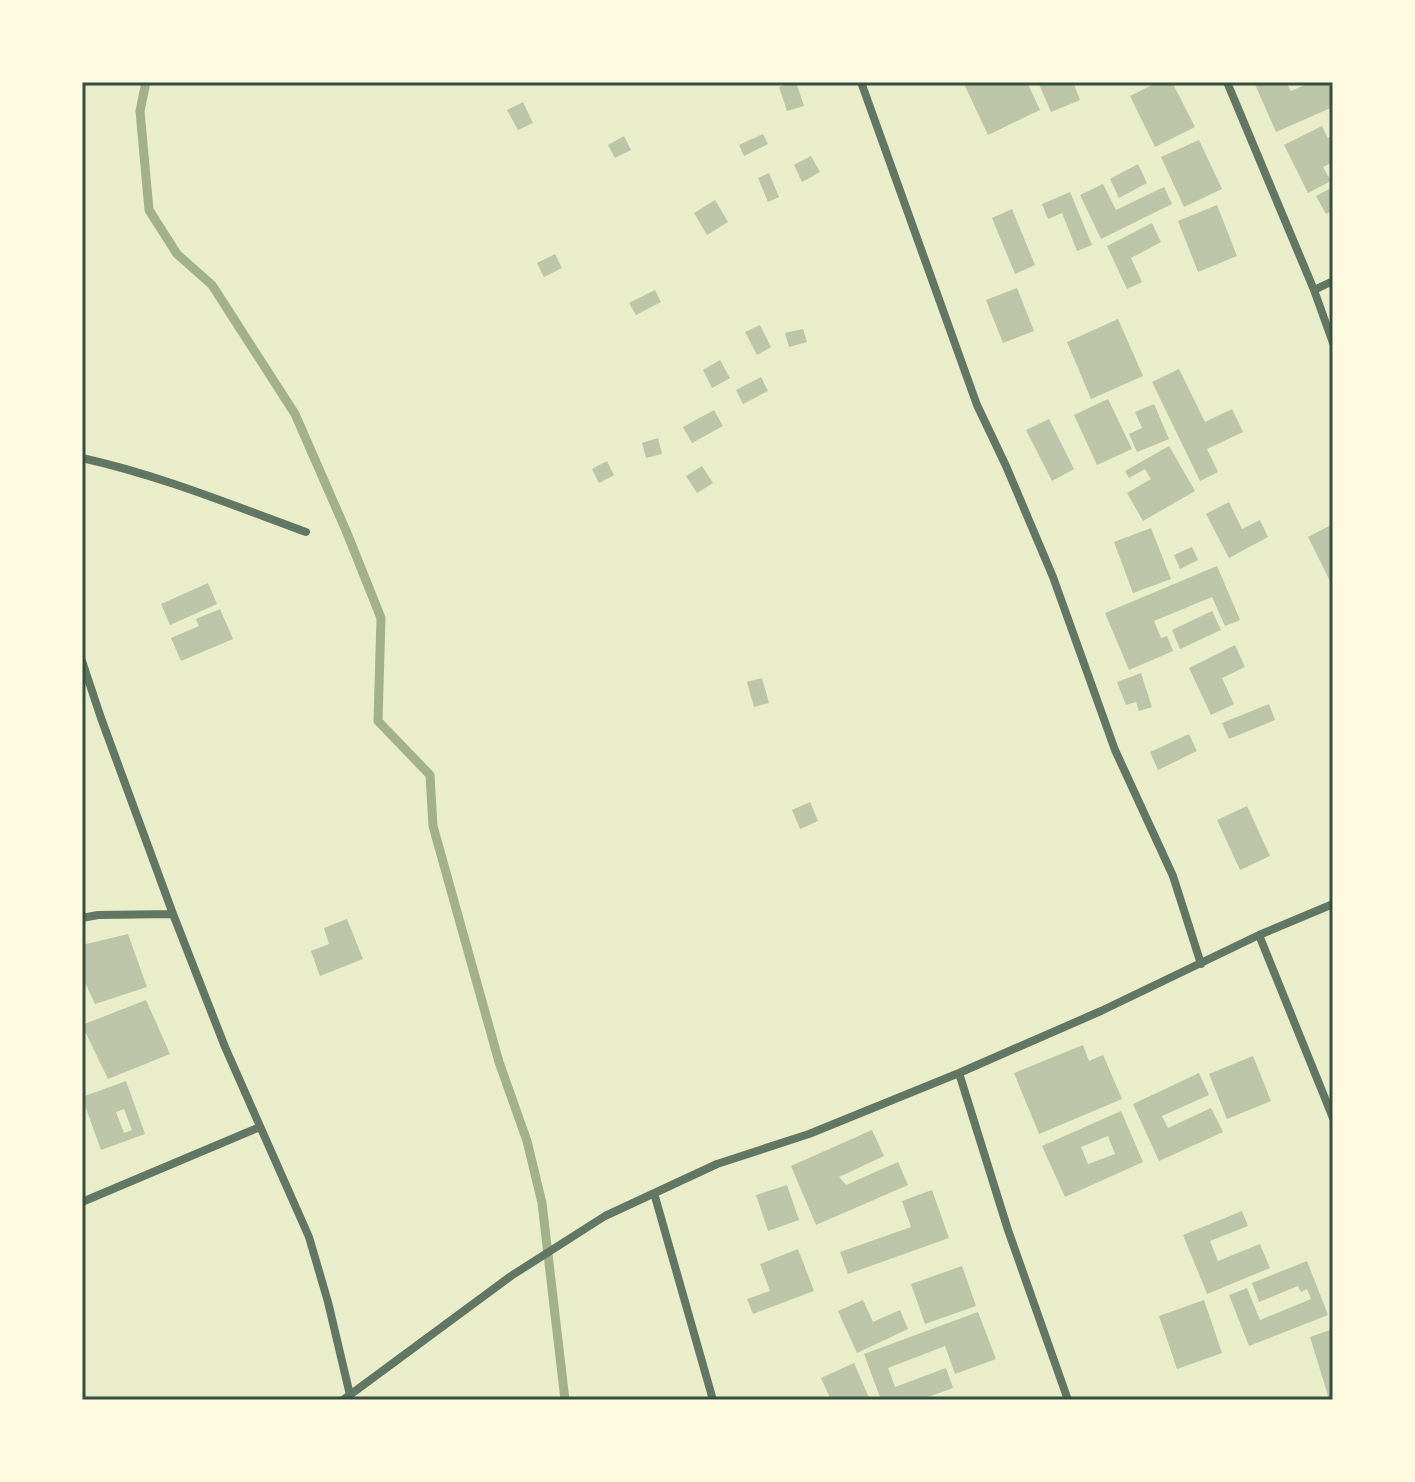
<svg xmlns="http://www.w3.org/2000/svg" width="1415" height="1482" font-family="Jost,sans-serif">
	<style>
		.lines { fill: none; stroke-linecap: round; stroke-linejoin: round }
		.stream { stroke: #a3b18a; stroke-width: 9 }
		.building { fill: #bcc5a7; fill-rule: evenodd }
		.minor { stroke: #617663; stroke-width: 8 }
		.neatline { fill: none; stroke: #344e41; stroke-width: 3 }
	</style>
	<rect width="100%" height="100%" fill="#e9edc9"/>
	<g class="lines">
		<path class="stream" d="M146,82L140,111L149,210L177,254L212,285L295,414L347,533L381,618L378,721L430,775L433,826L499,1062L527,1141L542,1203L565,1400"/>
	</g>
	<path class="building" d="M796,82L804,106L787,111L779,87Z
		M974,82H1027L1040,110L988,135L965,86Z
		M1038,82H1073L1080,100L1051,112Z
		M1158,82H1172L1195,127L1155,147L1130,96Z
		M1254,82H1286L1291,91L1311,82H1333V107L1276,132Z
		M523,102L533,123L518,130L507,110Z
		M1322,126L1328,138L1333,135V162L1323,167L1331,181L1308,193L1284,145Z
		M763,134L768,144L744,156L739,145Z
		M624,136L631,150L615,158L608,145Z
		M1199,140L1222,189L1184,207L1161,157Z
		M811,156L820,172L802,182L794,165Z
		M1138,164L1147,183L1119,198L1110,179Z
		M769,173L779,197L768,202L758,178Z
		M1103,184L1116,210L1164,187L1172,204L1101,239L1080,195Z
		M1333,187V210L1326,214L1316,196Z
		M1070,192L1092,245L1077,251L1062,213L1048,219L1042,204Z
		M715,200L728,222L707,235L694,213Z
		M1217,205L1237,256L1198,272L1178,221Z
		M1012,209L1035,265L1015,274L992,218Z
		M1152,223L1161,242L1131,258L1142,282L1127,289L1107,246Z
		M555,254L562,268L544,277L537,263Z
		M1017,288L1034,331L1003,343L986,300Z
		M655,290L661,302L636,315L629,303Z
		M1118,319L1143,376L1091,399L1067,342Z
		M760,325L771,347L757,355L745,332Z
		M803,329L807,342L789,347L785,333Z
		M720,360L730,378L712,388L703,370Z
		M1179,369L1205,422L1232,409L1243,432L1207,449L1218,472L1200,481L1152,382Z
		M761,377L768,391L743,404L736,390Z
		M1108,399L1132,449L1097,465L1074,415Z
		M1154,404L1169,439L1137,452L1129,434L1142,428L1135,412Z
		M714,410L723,426L692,443L683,427Z
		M1049,419L1074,469L1052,481L1026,430Z
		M658,438L662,454L646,458L642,443Z
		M1169,446L1195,491L1143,521L1127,493L1151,479L1145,469L1129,478L1125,471Z
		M607,461L614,475L599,483L592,469Z
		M702,466L713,483L697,493L686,476Z
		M1229,502L1242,529L1260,520L1268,537L1229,558L1206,514Z
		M1333,524V587L1308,537Z
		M1151,528L1171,579L1133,593L1114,542Z
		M1192,547L1198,560L1180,569L1174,555Z
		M1217,566L1240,620L1225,626L1212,597L1154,621L1161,638L1167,636L1173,651L1129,670L1105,613Z
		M208,583L217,604L170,625L161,604Z
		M220,609L233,639L181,661L171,638L199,626L196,619Z
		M1212,611L1221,630L1180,649L1172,630Z
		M1235,645L1245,667L1222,678L1234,704L1211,715L1189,668Z
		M1141,673L1152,707L1139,711L1136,702L1126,705L1117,682Z
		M762,678L769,703L754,707L747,682Z
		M1269,704L1275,720L1229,739L1222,723Z
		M1189,734L1197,751L1158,770L1150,752Z
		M810,802L818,821L800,829L792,810Z
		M1247,806L1270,856L1240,870L1217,820Z
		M347,919L363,959L320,976L311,951L329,944L324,928Z
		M128,934L147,987L95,1004L82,976V945Z
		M146,1000L170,1054L108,1079L82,1025Z
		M1083,1045L1089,1061L1103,1055L1122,1099L1039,1134L1014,1073Z
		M1253,1056L1271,1101L1227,1119L1209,1074Z
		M1199,1073L1209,1095L1162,1116L1168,1128L1211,1108L1223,1132L1159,1161L1133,1104Z
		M126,1081L145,1134L101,1150L82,1097ZM124,1109L132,1130L124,1133L116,1112Z
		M1121,1111L1143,1162L1065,1197L1042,1146ZM1108,1136L1115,1154L1088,1164L1081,1147Z
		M872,1130L884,1156L839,1177L846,1185L898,1162L908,1185L816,1225L791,1166Z
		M787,1185L799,1220L768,1231L756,1195Z
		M932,1190L949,1238L848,1274L840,1252L911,1227L902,1201Z
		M1242,1211L1248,1226L1210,1241L1218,1261L1260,1244L1270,1268L1207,1294L1183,1235Z
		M798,1249L814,1291L753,1314L747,1299L770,1291L760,1264Z
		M1307,1261L1328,1315L1249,1346L1229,1295L1247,1288L1260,1320L1311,1299L1307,1289L1301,1292L1298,1286L1259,1302L1252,1283Z
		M962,1266L976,1306L925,1324L911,1284Z
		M863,1300L873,1322L900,1310L908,1329L857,1353L838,1311Z
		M1204,1300L1222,1353L1177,1369L1159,1316Z
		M978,1312L996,1359L955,1374L945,1346L888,1368L895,1387L946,1368L953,1388L920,1400H881L864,1354Z
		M1333,1329V1398L1329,1399L1310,1337Z
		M854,1363L870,1400H831L821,1378Z"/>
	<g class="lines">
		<path class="minor" d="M861,82L977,405L1006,466L1053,577L1115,750L1173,876L1201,964
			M1227,82L1314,290L1333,343
			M1314,290L1333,281
			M82,458C159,475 232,505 306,532
			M82,661L101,718L173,914L225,1047L309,1237L328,1302L350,1395
			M82,918L98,915L173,914
			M1259,935L1333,1118
			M959,1073L1008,1230L1068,1400
			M654,1193L713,1400
			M82,1202L260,1127
			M343,1400L511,1276L605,1216L717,1164L809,1134L959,1073L1101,1011L1259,935L1333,904"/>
	</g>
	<rect width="1415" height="1482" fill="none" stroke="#fefae0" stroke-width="168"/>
	<rect x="84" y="84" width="1247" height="1314" class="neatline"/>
</svg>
